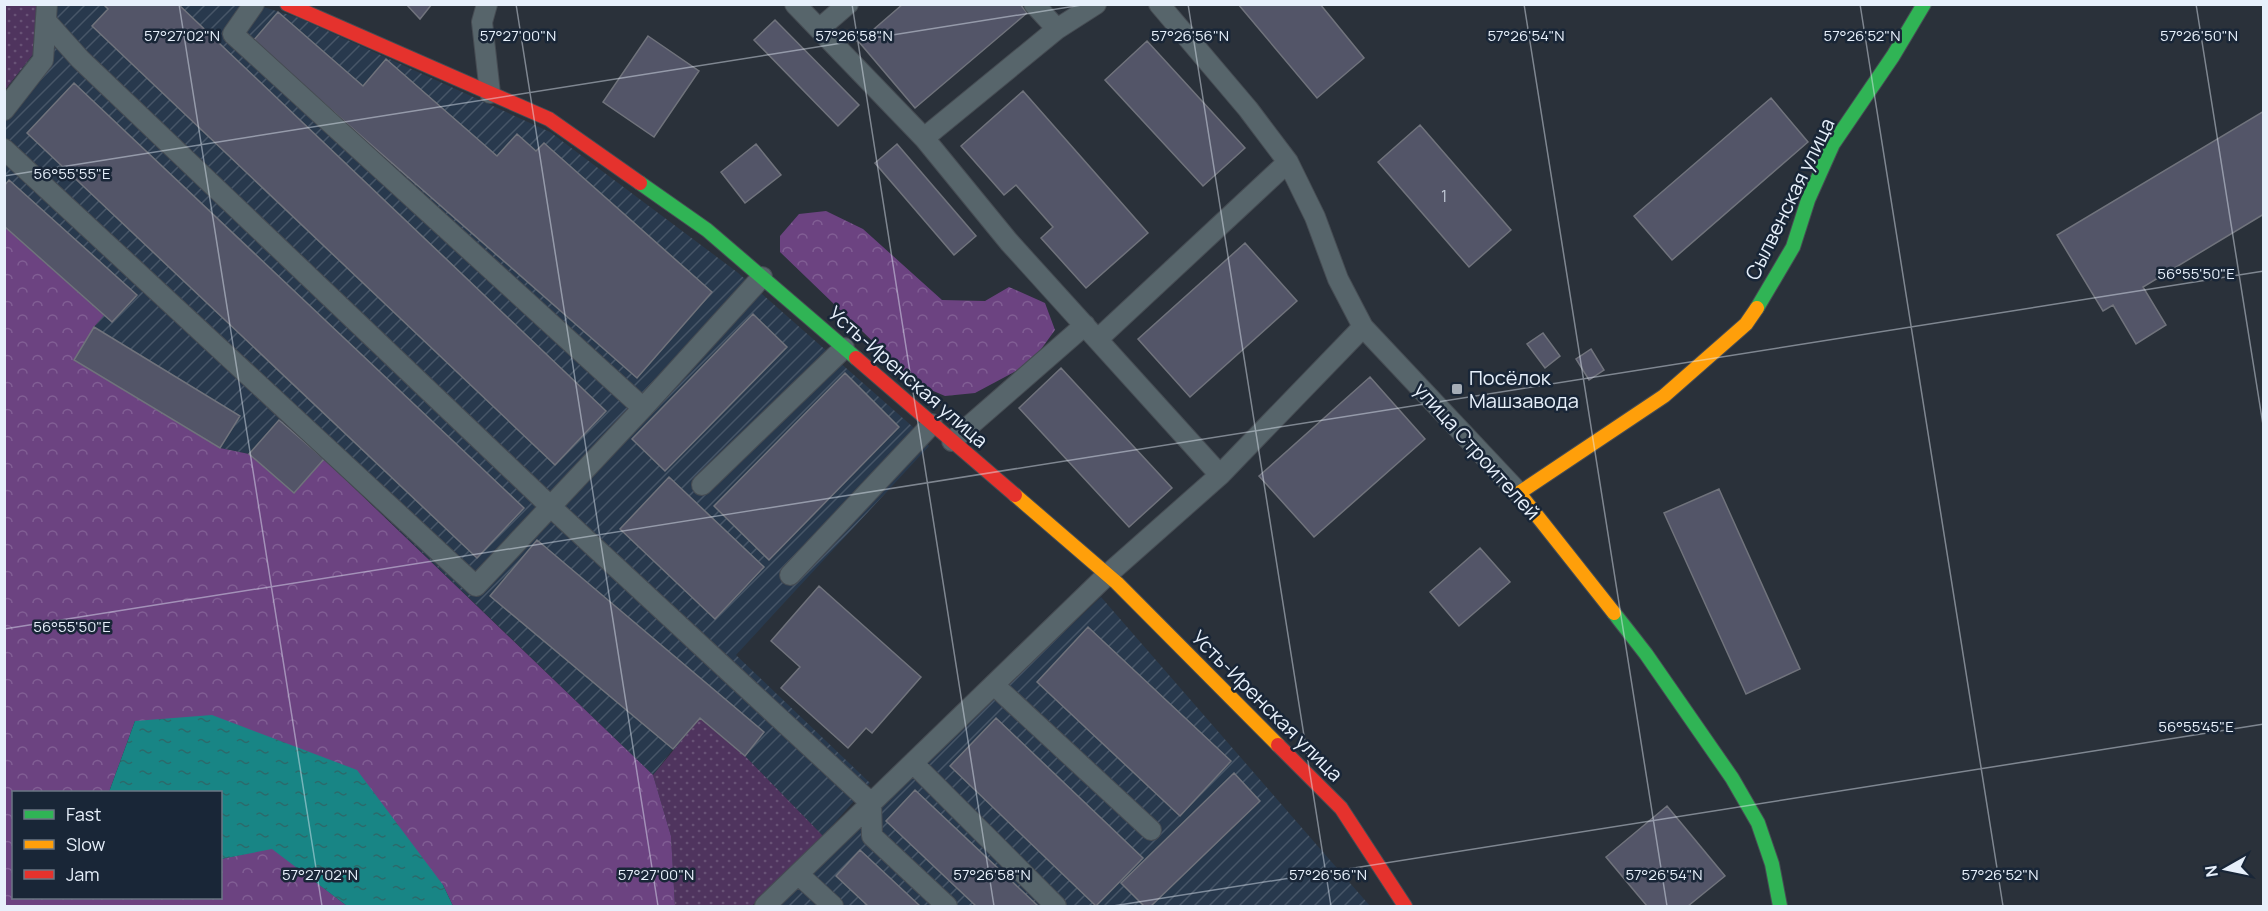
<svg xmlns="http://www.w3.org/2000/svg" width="2268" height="911" font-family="Manrope,sans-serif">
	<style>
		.industrial { fill: url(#industrial-furrows) }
		.grass { fill: url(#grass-dots) }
		.forest { fill: url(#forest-crowns) }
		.water { fill: url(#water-ripples) }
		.building { fill: #535568; stroke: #70737c; stroke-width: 1.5 }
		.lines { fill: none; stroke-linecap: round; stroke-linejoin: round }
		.lane-casing { stroke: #464c53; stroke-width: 22 }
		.fast-casing { stroke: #464c53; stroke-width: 16 }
		.slow-casing { stroke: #464c53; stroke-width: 16 }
		.jam-casing { stroke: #464c53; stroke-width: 16 }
		.lane { stroke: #57656b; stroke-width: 20 }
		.fast { stroke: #30b455; stroke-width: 14 }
		.slow { stroke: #ff9f0a; stroke-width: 14 }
		.jam { stroke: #e5322d; stroke-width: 14 }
		.ticks { fill: none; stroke: #e7f0fb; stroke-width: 1.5; stroke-opacity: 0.45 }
		.poi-dot { fill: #a5adb7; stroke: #192637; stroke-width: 2 }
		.labels { text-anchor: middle; stroke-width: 5; stroke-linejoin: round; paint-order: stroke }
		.number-label { font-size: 16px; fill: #c2c9d6 }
		.street-label { font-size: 20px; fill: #e7f0fb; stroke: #192637 }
		.poi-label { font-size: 20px; fill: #e7f0fb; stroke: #192637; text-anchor: start }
		.ticks-label { font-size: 15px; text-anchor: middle; fill: #e7f0fb; stroke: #192637; stroke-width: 5; stroke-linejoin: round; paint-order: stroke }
	</style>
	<defs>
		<pattern id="industrial-furrows" width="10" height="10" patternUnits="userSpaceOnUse" patternTransform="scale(1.5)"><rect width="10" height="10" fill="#28394d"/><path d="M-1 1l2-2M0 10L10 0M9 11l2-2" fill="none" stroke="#475668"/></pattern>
		<pattern id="grass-dots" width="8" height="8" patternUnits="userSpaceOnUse" patternTransform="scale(1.5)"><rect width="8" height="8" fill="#4f345e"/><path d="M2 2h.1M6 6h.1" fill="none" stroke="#685276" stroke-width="1.8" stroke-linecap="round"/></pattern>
		<pattern id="forest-crowns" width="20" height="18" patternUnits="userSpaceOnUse" patternTransform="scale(1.5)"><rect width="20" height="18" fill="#6c4381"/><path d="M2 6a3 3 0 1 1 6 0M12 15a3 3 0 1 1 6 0" fill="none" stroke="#815e94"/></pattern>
		<pattern id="water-ripples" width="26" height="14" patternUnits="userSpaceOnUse" patternTransform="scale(1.5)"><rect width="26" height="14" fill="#188585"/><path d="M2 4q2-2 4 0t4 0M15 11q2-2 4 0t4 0" fill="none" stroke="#2c6a6b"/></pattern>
	</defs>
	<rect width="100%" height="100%" fill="#2a313a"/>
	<path class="industrial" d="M38,5H257L299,18L550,132L737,272L913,427L929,446L736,655L870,783L823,836L745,756L673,749L653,775L325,459L294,493L249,454L220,448L74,360L103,314L5,226V91L34,53Z
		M1101,597L1370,906H777L851,832Z"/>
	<path class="grass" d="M5,5H38L34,53L5,90Z
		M700,718L745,756L823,836L752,906H675L671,836L653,775Z"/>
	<path class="forest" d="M826,211L863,229L942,300L985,301L1009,287L1045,303L1055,330L1031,363L975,393L945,396L917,384L780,252V236L799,214Z
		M4,226L104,315L94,327L74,360L220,448L249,454L294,493L324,459L653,775L671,836L675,906H453L443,885L135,721L109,792H14V898H220L221,859L272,848L347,906H5Z"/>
	<path class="water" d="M212,715L357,770L443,885L453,906H347L272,849L221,859L220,792H109L135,721Z"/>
	<path class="building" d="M103,4H178L606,411L555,465L92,26L108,9Z
		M406,4H432L420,19Z
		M903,4H1020L1027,13L915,108L859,42Z
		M1238,4H1320L1364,58L1317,98Z
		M278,12L363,86L386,59L497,156L517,134L536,151L544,143L712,292L637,378L253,41Z
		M775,20L859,105L838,126L754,40Z
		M648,36L699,71L654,137L603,102Z
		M1147,41L1245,148L1203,186L1105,80Z
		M74,83L524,508L477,558L27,133Z
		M1023,91L1148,233L1086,288L1041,238L1053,227L1016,185L1004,195L961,146Z
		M1771,98L1808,142L1672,260L1634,216Z
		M2264,111V214L2143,287L2166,325L2136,344L2113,305L2103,311L2057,235Z
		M1420,125L1511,230L1469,267L1378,162Z
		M756,144L781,175L745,203L721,172Z
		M897,144L976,236L954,255L875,163Z
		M9,180L137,295L112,322L4,226V186Z
		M1245,243L1297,301L1190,397L1138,339Z
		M753,314L787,347L665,471L632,439Z
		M94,327L240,416L220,448L74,360Z
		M1543,333L1560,356L1545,368L1527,344Z
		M1591,349L1604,370L1589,380L1576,359Z
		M1061,368L1172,488L1129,527L1019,408Z
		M845,373L899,427L769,560L714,506Z
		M1370,377L1425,439L1314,537L1259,476Z
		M279,420L324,459L294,493L249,454Z
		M669,477L764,567L715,619L620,529Z
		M1719,489L1800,669L1746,694L1664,513Z
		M537,540L764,732L745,756L700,718L673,749L490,596Z
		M1480,548L1510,582L1459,626L1430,592Z
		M819,586L921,677L872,733L866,728L848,748L781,688L800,667L771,641Z
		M1088,627L1231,761L1180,816L1037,682Z
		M996,718L1143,858L1096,906L950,766Z
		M1234,773L1260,801L1151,906H1144L1121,883Z
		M915,790L1038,906H976L886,821Z
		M1667,806L1725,876L1688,906H1647L1606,857Z
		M860,850L920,906H868L836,876Z"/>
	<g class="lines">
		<g class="lane-casing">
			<path id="lane" d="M254,4L233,34L643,408
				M487,4L482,22L490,93
				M795,4L924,138L1009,242L1220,475
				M1034,4L1057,29
				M1159,4L1248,109L1288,162L1315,217L1338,279L1363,327L1519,493
				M46,21L80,59L550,506L871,803L872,836L947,906
				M819,29L848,4
				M4,110L43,60L47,4
				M924,138L1057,29L1096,4
				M4,149L476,586L643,408L762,277
				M1098,339L1288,162
				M952,441L1085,325
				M702,485L844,348
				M790,575L932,424
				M994,685L1151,830
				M913,763L1056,906
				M798,874L833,906
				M765,906L1107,575L1220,475L1363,327"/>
		</g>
		<g class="fast-casing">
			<path id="fast" d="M640,183L707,230L856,358
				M1757,308L1793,247L1808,200L1833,144L1893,56L1924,4
				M1614,613L1646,654L1732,778L1758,823L1772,864L1780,906"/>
		</g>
		<g class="slow-casing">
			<path id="slow" d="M1015,495L1117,583L1278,745
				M1614,613L1519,493L1664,396L1746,324L1757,308"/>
		</g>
		<g class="jam-casing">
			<path id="jam" d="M287,4L549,119L640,183
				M856,358L1015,495
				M1278,745L1341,808L1405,906"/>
		</g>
		<use href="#lane" class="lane"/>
		<use href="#fast" class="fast"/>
		<use href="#slow" class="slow"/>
		<use href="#jam" class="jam"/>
	</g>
	<path class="ticks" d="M179,4L322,906M516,4L658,906M852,4L994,906M1188,4L1331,906M1524,4L1667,906M1860,4L2003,906M2196,4L2264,431M4,176L1088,4M4,629L2264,271M1113,906L2264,724"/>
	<rect class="poi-dot" x="1451" y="383" width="12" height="12" rx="3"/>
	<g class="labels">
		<g class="number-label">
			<text x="1444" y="202">1</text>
		</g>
		<g class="street-label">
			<text transform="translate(1790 199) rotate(-64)" y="7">Сылвенская улица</text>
			<text transform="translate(908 377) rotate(41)" y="7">Усть-Иренская улица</text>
			<text transform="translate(1477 451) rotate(48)" y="7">улица Строителей</text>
			<text transform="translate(1267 706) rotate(45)" y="7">Усть-Иренская улица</text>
		</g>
		<g class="poi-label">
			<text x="1469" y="385">Посёлок<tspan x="1469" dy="23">Машзавода</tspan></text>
		</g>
	</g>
	<g class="ticks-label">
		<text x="182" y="41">57°27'02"N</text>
		<text x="518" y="41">57°27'00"N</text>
		<text x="854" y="41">57°26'58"N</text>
		<text x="1190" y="41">57°26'56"N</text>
		<text x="1526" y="41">57°26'54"N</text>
		<text x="1862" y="41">57°26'52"N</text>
		<text x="2199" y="41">57°26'50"N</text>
		<text x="72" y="179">56°55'55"E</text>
		<text x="2196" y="279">56°55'50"E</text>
		<text x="72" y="632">56°55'50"E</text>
		<text x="2196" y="732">56°55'45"E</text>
		<text x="320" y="880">57°27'02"N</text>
		<text x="656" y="880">57°27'00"N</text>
		<text x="992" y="880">57°26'58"N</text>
		<text x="1328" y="880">57°26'56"N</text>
		<text x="1664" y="880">57°26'54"N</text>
		<text x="2000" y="880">57°26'52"N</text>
	</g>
	<rect width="2268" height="911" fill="none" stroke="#e7f0fb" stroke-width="12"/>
	<rect x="12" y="791" width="210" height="108" fill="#192637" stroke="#6b7785" stroke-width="1.5"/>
	<rect x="24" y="810" width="30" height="9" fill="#30b455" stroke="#6b7785" stroke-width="1.5"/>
	<text x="66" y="821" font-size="18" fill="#e7f0fb">Fast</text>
	<rect x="24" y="840" width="30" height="9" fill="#ff9f0a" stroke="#6b7785" stroke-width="1.5"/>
	<text x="66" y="851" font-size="18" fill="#e7f0fb">Slow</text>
	<rect x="24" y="870" width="30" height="9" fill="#e5322d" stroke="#6b7785" stroke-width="1.5"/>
	<text x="66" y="881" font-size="18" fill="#e7f0fb">Jam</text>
	<g transform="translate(2226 869) rotate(261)" stroke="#192637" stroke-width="4.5" paint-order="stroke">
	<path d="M0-4.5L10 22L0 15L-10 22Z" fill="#e7f0fb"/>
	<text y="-9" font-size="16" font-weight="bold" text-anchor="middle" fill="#e7f0fb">N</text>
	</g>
</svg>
